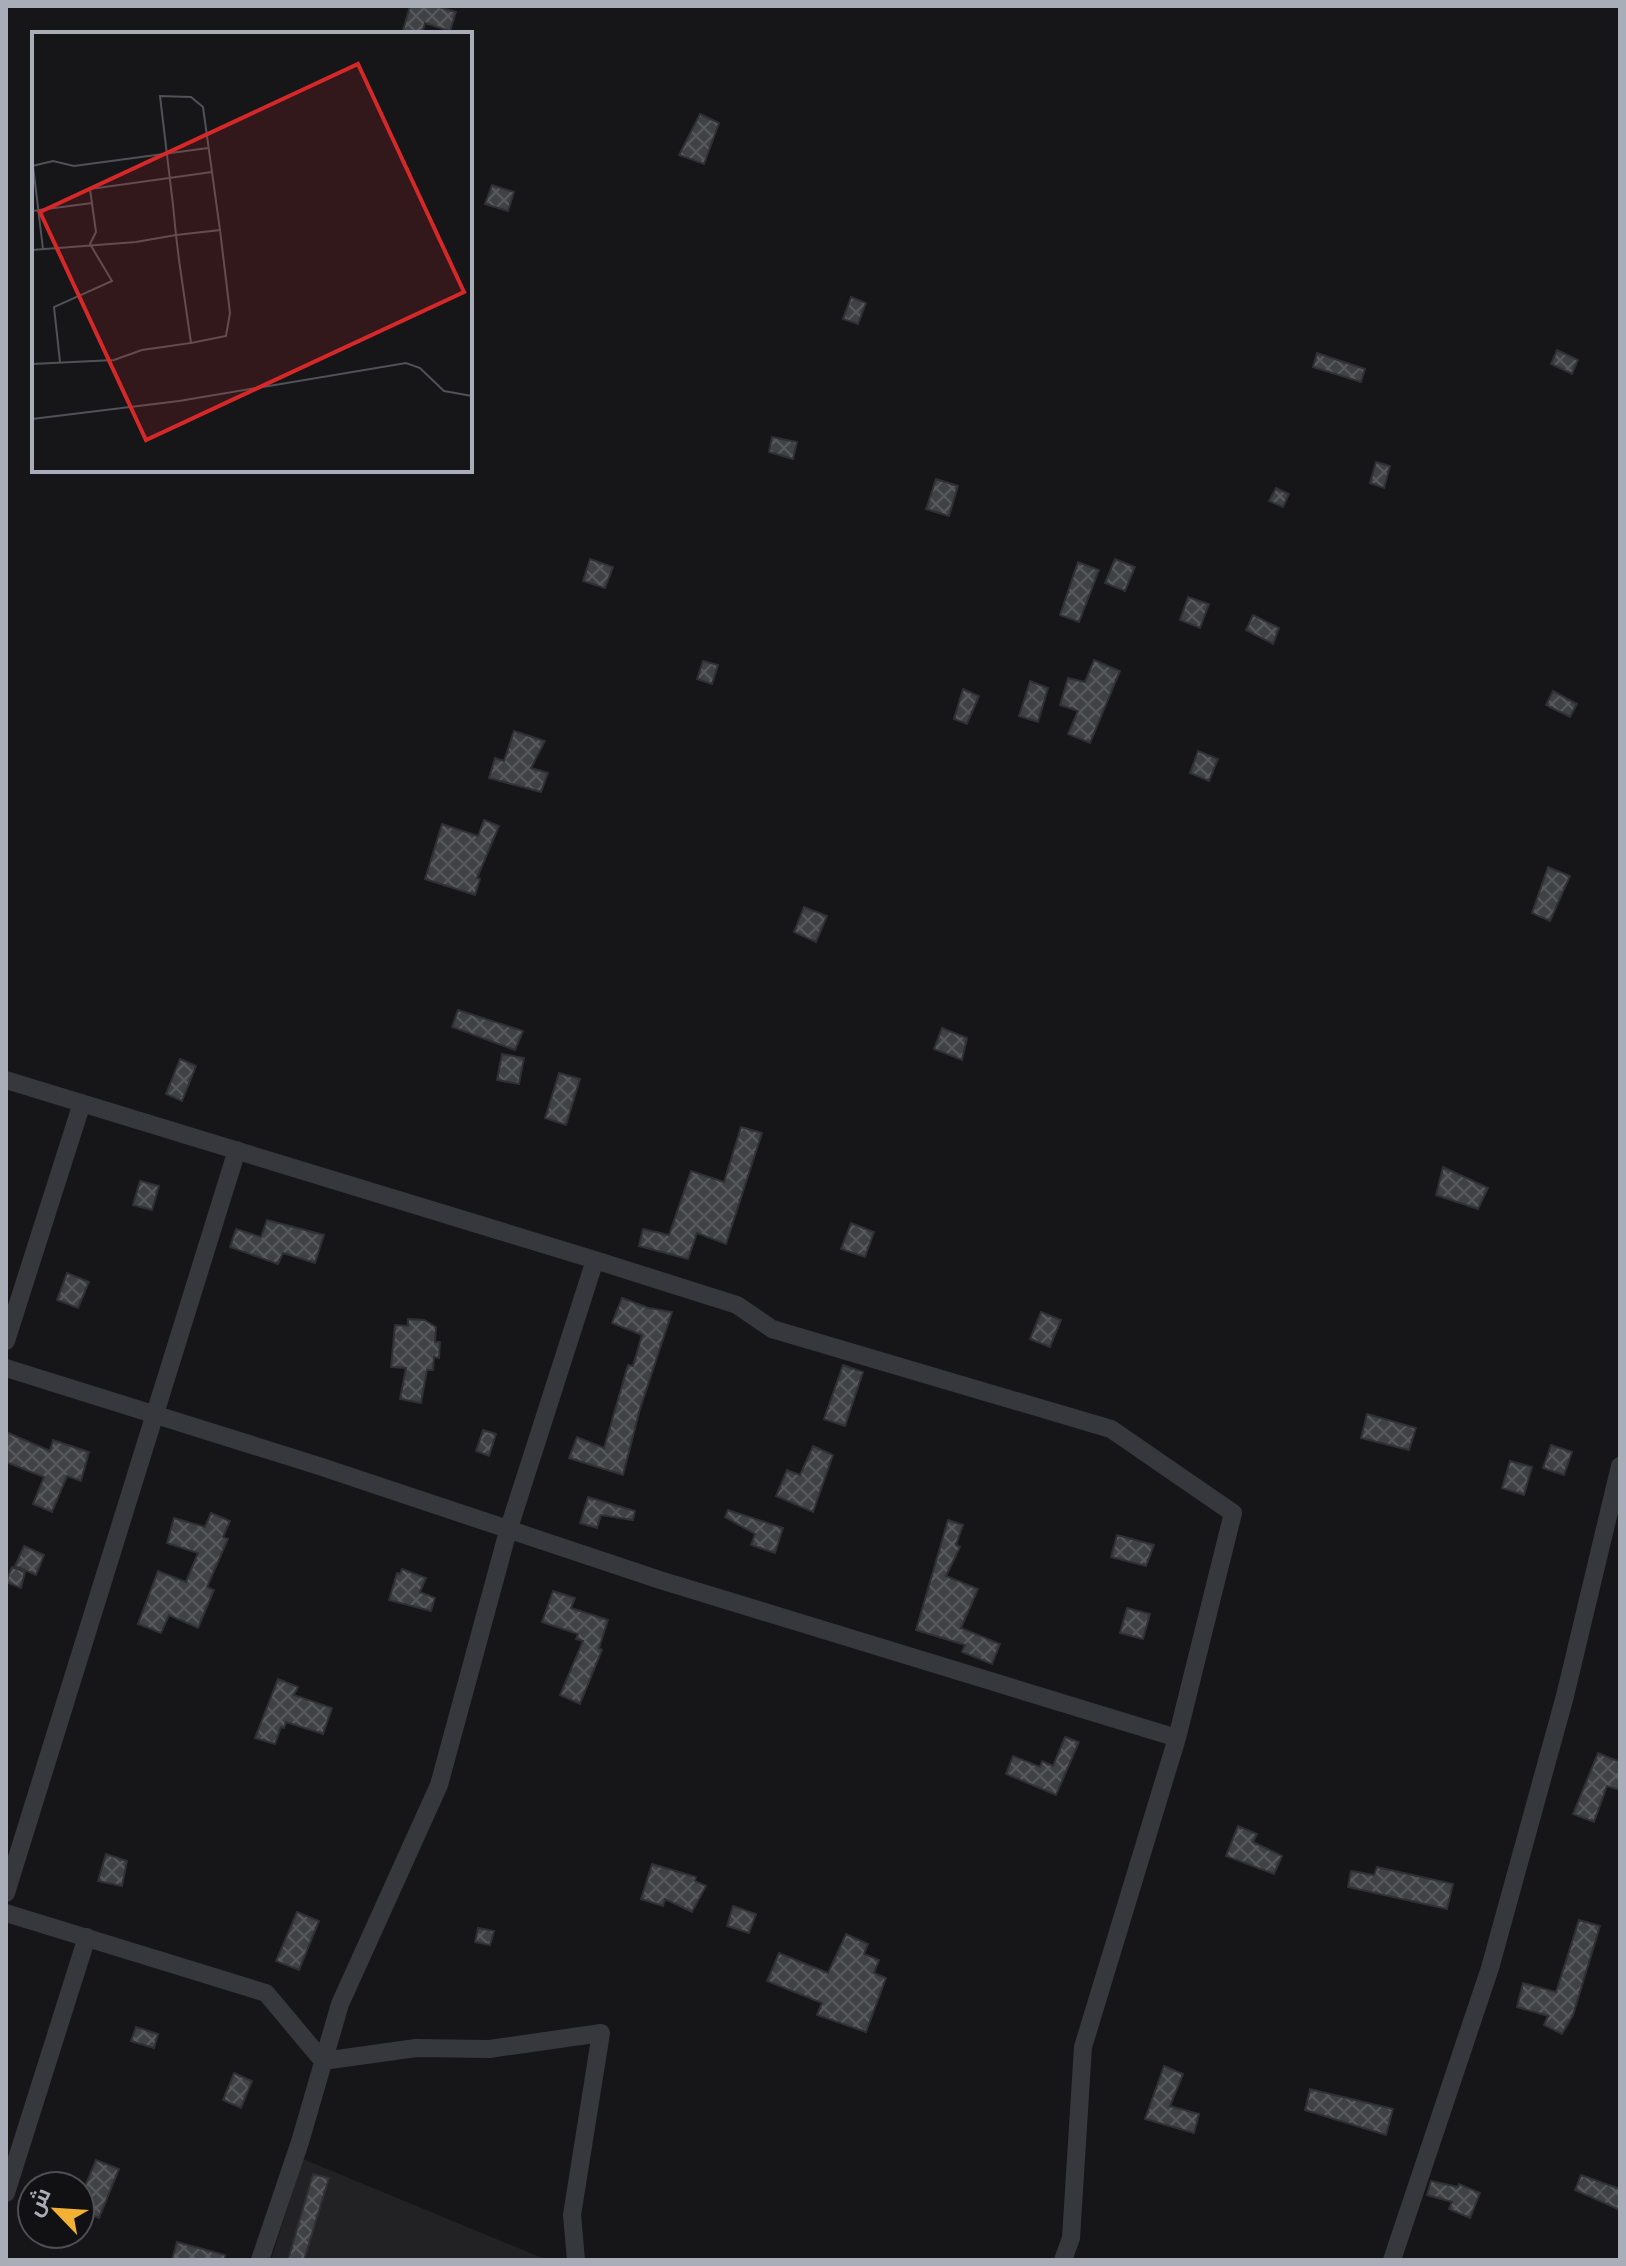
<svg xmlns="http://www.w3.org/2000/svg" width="1626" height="2266" font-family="Mulish,Cairo,sans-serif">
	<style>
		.built { fill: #222225 }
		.building { fill: url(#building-cross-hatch); stroke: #303034; stroke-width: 2 }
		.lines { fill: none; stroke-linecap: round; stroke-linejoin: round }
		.street { stroke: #37383d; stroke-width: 18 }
		.inset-road { fill: none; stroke: #505258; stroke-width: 2 }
		.view { fill: #d62828; fill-opacity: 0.15; stroke: #d62828; stroke-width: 4 }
		.inset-edge { fill: none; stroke: #a8adb8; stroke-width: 4 }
	</style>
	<defs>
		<pattern id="building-cross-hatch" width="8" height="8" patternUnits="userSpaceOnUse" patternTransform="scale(2)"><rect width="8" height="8" fill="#404145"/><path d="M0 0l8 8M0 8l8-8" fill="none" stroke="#595a5e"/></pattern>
	</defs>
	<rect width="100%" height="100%" fill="#161618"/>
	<path class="built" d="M303,2159L547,2260H271Z"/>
	<path class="building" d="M410,6H435L456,12L450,31L425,23L422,34H402Z
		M700,114L719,123L704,164L679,155Z
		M492,185L514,192L508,211L485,204Z
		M851,297L866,303L858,324L843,319Z
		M1557,350L1578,360L1572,374L1551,364Z
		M1317,353L1365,369L1361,382L1313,367Z
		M772,437L797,442L793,459L769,452Z
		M1376,462L1390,466L1384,488L1370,483Z
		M936,479L958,486L949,516L926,509Z
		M1276,488L1289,494L1283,507L1269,501Z
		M590,559L613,567L605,588L583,581Z
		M1115,559L1135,567L1125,591L1105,583Z
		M1078,562L1099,570L1079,622L1060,615Z
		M1188,597L1209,604L1200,628L1180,620Z
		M1253,615L1279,628L1273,644L1246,630Z
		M1094,660L1120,671L1090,743L1068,734L1078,711L1060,705L1068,678L1085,682Z
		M703,661L718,665L712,684L697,679Z
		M1030,681L1048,688L1038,722L1019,716Z
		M963,689L979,696L967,724L954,719Z
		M1553,691L1577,704L1570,717L1546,705Z
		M514,731L545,741L531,768L548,773L541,792L489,778L495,758L504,761Z
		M1198,751L1218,759L1209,781L1190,773Z
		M484,820L499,826L477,878L480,879L475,895L425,879L442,824L478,836Z
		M1548,867L1570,876L1550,921L1532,913Z
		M804,907L827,916L816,942L794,932Z
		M458,1010L523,1031L515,1050L452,1027Z
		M942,1028L967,1038L962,1060L934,1049Z
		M502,1054L524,1058L519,1084L497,1080Z
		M180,1059L196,1066L182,1101L166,1094Z
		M559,1073L580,1079L566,1125L545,1118Z
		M741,1127L762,1133L726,1244L697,1233L688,1259L639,1246L643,1229L669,1235L691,1171L724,1182Z
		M1443,1167L1488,1188L1478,1209L1436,1195Z
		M140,1181L159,1186L152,1210L133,1205Z
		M267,1220L324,1235L315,1263L283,1253L278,1264L230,1247L236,1229L261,1237Z
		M851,1223L874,1232L865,1257L841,1249Z
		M67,1273L89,1282L78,1308L57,1300Z
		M622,1298L649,1308L672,1312L640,1409L623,1475L569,1458L577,1437L604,1448L628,1365L633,1366L642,1335L612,1323Z
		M1041,1312L1061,1320L1050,1347L1030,1339Z
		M408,1319L424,1320L436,1327L435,1342H440L439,1358L434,1357L433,1370H427L421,1403L400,1399L406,1368L391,1367L395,1325L408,1326Z
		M843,1365L863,1372L845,1426L824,1419Z
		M1367,1414L1416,1428L1409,1450L1361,1438Z
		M483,1430L496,1434L489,1456L476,1451Z
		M6,1432L50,1451L53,1440L89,1452L81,1481L67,1476L52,1512L33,1504L44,1477L6,1462Z
		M1551,1445L1572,1452L1564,1475L1543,1468Z
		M813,1446L833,1455L813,1512L776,1496L787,1470L800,1475Z
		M1510,1461L1532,1467L1524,1495L1502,1488Z
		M588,1497L635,1511L633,1520L601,1515L597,1528L580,1523Z
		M728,1510L783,1528L775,1553L751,1545L755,1534L725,1517Z
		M211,1513L230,1521L223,1537L228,1539L207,1587L214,1590L198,1628L169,1615L161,1633L138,1624L158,1571L186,1582L198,1553L167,1543L174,1518L205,1527Z
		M948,1520L963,1525L956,1545L960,1547L946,1576L978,1589L961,1628L1000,1644L992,1664L962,1652L965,1645L916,1630Z
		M1117,1535L1154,1545L1146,1566L1111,1557Z
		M24,1546L44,1555L36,1575L15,1566Z
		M12,1567L25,1572L21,1588L6,1582Z
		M402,1569L426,1578L420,1592L435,1598L431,1611L389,1600L397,1573L400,1574Z
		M553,1591L575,1598L571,1608L608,1620L599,1648L602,1650L580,1704L560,1695L583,1641L576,1639L578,1634L542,1622Z
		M1127,1608L1150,1614L1143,1639L1120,1633Z
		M278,1679L298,1687L294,1695L332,1708L323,1734L286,1722L284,1728L281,1727L275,1744L255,1738Z
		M1065,1737L1079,1742L1056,1795L1006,1774L1013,1756L1040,1767L1042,1761L1053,1766Z
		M1598,1753L1620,1762V1790L1607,1786L1594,1822L1573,1814Z
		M1238,1826L1257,1834L1253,1842L1282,1856L1274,1874L1226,1856Z
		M106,1854L127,1861L122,1886L98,1881Z
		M652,1864L696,1877L695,1881L706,1886L692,1912L665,1899L663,1906L641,1899Z
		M1377,1867L1453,1884L1447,1909L1348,1887L1351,1871L1374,1875Z
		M733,1906L756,1914L749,1933L727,1926Z
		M297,1912L319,1921L299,1970L276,1961Z
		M1579,1920L1600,1926L1573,2015L1562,2034L1544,2025L1548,2016L1517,2007L1523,1983L1556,1992Z
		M478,1928L494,1931L490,1945L475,1942Z
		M846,1934L868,1944L864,1954L879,1960L874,1973L886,1978L866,2032L817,2015L822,2003L767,1981L779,1953L828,1973Z
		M136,2027L158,2034L154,2048L131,2041Z
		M1164,2066L1183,2074L1170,2106L1199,2114L1194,2133L1145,2119Z
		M234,2073L252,2081L241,2108L223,2100Z
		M1310,2089L1393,2109L1386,2135L1305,2110Z
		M96,2160L119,2169L99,2218L80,2210V2198Z
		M313,2174L329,2178L304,2260H288Z
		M1581,2175L1620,2189V2210L1575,2190Z
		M1431,2181L1458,2187L1459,2184L1480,2193L1470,2218L1449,2209L1452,2202L1427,2195Z
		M177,2242L225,2255V2260H172Z"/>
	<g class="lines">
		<path class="street" d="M6,1080L595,1260L508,1531L439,1785L340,2004L300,2142L260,2260
			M595,1260L737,1305L772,1329L1111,1429L1233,1513L1177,1738
			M6,1341L82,1103
			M6,1368L319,1466L660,1580L1177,1738L1083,2047L1071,2238L1063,2260
			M6,1893L237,1150
			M6,1913L266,1993L323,2061L416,2048L489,2049L601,2033L572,2215L576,2260
			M6,2193L87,1937
			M1392,2260L1490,1968L1565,1696L1620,1466"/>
	</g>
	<g transform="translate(32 32)">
		<rect width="440" height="440" fill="#161618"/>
		<path class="inset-road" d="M0,134L21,129L42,134L176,116M1,134L11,217M0,179L60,171M0,218L104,210L144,203L188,198L171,75L159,65L128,64L141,173L144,203L147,228L159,311L110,318L82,328L0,332M159,311L194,304L198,281L188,198M28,330L22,275L80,249L58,212L64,200L58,157L180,140M0,387L147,369L374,331L388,336L412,359L440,364"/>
		<path class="view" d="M326,32L432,260L114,408L8,180Z"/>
		<rect width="440" height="440" class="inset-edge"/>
	</g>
	<rect width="1626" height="2266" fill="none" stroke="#a8adb8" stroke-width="16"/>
	<g transform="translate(56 2210) rotate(295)"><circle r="38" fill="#111113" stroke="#4d4f55" stroke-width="2"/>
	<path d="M0-6L14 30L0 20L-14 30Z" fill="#f2b134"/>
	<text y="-12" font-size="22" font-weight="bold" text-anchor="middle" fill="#a8adb8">ش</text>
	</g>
</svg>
